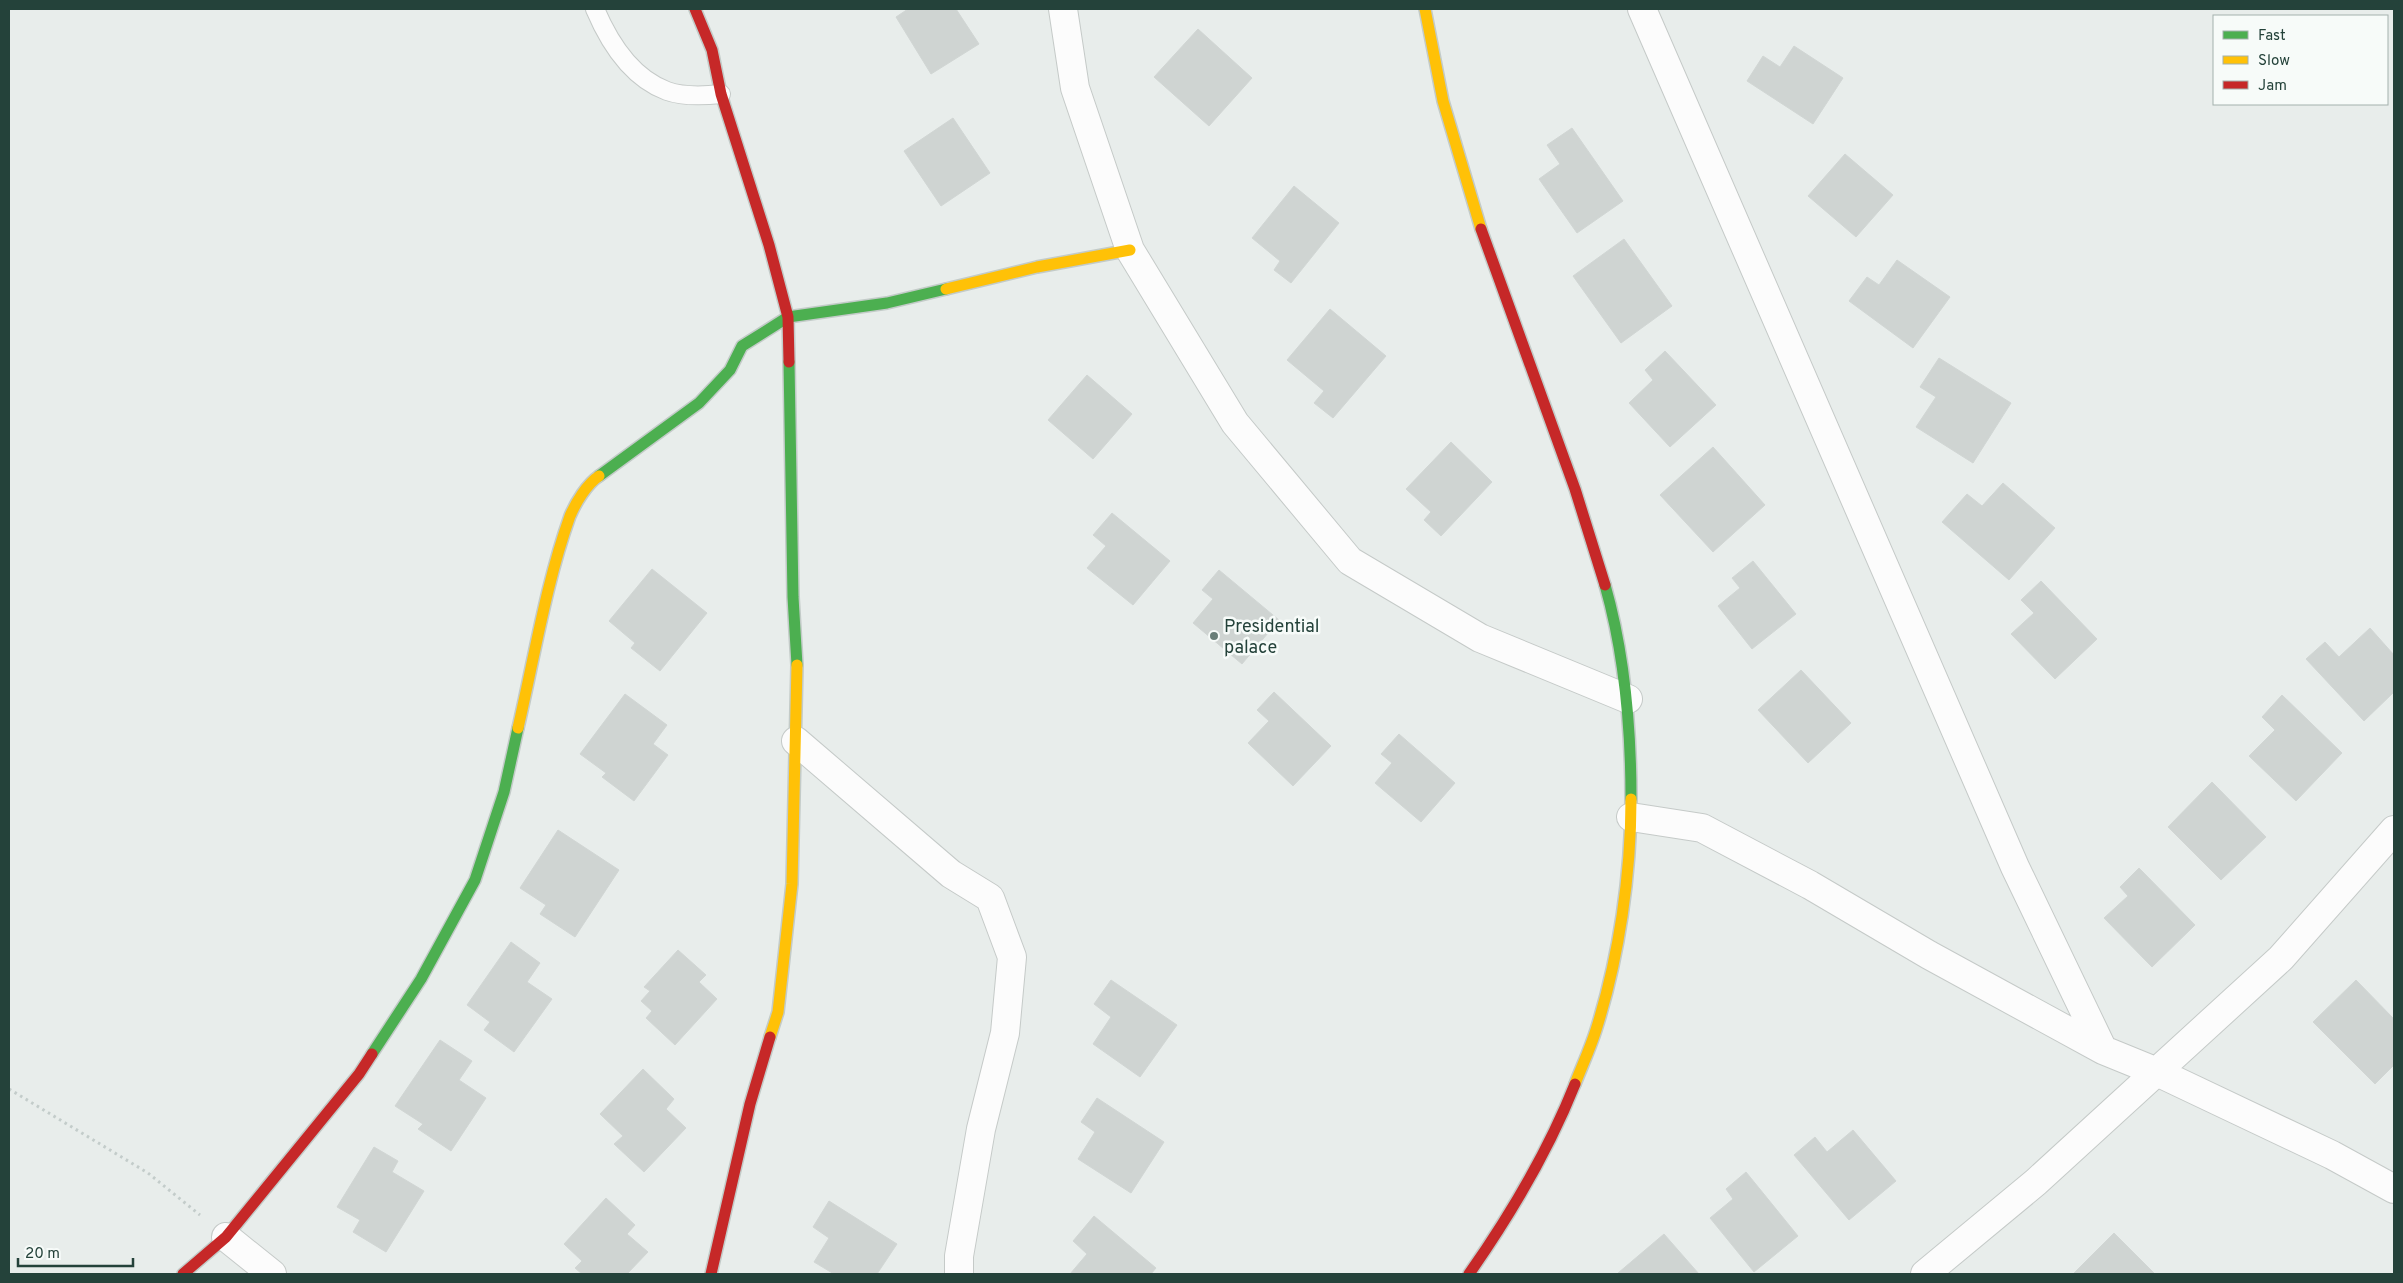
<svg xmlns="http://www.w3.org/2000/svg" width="2403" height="1283" font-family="Overpass,sans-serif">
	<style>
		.building { fill: #cfd4d2; stroke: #d1d6d4 }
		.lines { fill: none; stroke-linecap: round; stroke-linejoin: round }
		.lane-casing { stroke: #c5cac8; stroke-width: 20 }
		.street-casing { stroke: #c5cac8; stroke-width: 30 }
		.fast-casing { stroke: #c3cbc8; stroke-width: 14 }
		.slow-casing { stroke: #c3cbc8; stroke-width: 14 }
		.jam-casing { stroke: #c3cbc8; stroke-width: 14 }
		.path { stroke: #c3ccca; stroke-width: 3; stroke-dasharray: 2.5 4; stroke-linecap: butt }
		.lane { stroke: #fcfcfc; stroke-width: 18 }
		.street { stroke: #fcfcfc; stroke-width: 28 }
		.fast { stroke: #4caf50; stroke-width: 11 }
		.slow { stroke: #ffc107; stroke-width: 11 }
		.jam { stroke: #c62828; stroke-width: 11 }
		.poi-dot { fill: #697e78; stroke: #f7fbf9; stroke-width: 2 }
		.labels { text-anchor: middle; stroke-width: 5; stroke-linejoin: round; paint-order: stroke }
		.poi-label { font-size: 18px; fill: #24423a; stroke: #f7fbf9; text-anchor: start }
	</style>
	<rect width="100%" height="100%" fill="#e8edeb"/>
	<path class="building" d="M908,9H956L979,44L931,74L896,17Z
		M1198,29L1252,78L1209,126L1154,77Z
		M1794,46L1843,78L1813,124L1747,81L1763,56L1780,67Z
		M953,118L990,173L941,206L904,151Z
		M1572,128L1623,201L1577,233L1539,179L1560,164L1547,145Z
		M1845,154L1893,195L1856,237L1808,196Z
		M1294,186L1339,223L1291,283L1274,270L1280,261L1252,238Z
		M1624,239L1672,306L1621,343L1573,276Z
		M1897,260L1950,297L1913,348L1849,301L1867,277L1879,285Z
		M1330,309L1386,356L1333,418L1314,403L1324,391L1287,360Z
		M1665,351L1716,405L1670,447L1629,403L1653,380L1645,370Z
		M1939,358L2011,403L1973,463L1916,427L1936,397L1920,387Z
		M1087,375L1132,414L1093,459L1048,420Z
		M1451,442L1492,482L1441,536L1424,520L1431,512L1406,489Z
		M1713,447L1765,505L1713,552L1660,495Z
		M2003,483L2055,528L2009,580L1942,522L1967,494L1982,506Z
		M1112,513L1170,561L1133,605L1087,568L1106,546L1093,535Z
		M1753,561L1796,614L1752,649L1718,606L1740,588L1732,578Z
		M652,569L707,613L660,671L631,648L635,643L609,621Z
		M1219,570L1279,620L1242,664L1193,623L1213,599L1202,590Z
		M2041,581L2097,639L2055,679L2011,634L2034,613L2021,600Z
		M2370,628L2394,655V692L2364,721L2306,659L2325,642L2339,657Z
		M1801,670L1851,723L1808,763L1758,710Z
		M1274,692L1331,746L1293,786L1248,743L1269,721L1257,710Z
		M625,694L667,725L653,744L668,755L634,801L602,777L606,773L580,754Z
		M2282,695L2342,753L2296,801L2249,756L2275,730L2262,717Z
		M1399,734L1455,783L1421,822L1375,783L1392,763L1381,754Z
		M2212,782L2266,837L2221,880L2168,827Z
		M558,830L619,870L575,937L540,914L546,905L520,888Z
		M2139,868L2195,925L2152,967L2104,918L2128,896L2120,887Z
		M511,942L540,963L527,982L552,999L514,1052L484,1030L490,1022L467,1005Z
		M678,950L706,975L699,982L717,999L675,1045L646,1018L652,1011L641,1001L650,991L644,987Z
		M1111,980L1177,1025L1140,1077L1093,1044L1111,1017L1094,1004Z
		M2356,980L2394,1019V1065L2375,1084L2313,1022Z
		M440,1040L472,1061L459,1080L486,1098L451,1151L418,1129L423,1124L395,1106Z
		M643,1069L674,1099L666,1109L686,1128L644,1172L614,1144L623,1136L600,1114Z
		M1097,1098L1164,1142L1131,1193L1078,1159L1095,1132L1081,1122Z
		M1853,1130L1896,1181L1849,1220L1794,1155L1815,1137L1827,1152Z
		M374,1147L398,1161L392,1172L424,1191L386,1252L353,1232L360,1220L337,1207Z
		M1746,1172L1798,1236L1754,1272L1710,1218L1733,1199L1726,1189Z
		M606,1198L635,1225L627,1234L648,1252L627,1274H582L575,1268L582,1261L564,1244Z
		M829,1201L897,1244L877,1274H834L814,1262L829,1238L813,1227Z
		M1094,1216L1156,1268L1151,1274H1070L1087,1254L1073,1241Z
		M2114,1233L2155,1274H2073Z
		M1664,1234L1699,1274H1619L1618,1273Z"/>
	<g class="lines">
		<g class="lane-casing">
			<path id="lane" d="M595,9C609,42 632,78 667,91C684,97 703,96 721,94"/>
		</g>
		<g class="street-casing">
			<path id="street" d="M1063,9L1075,88L1130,250L1235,423L1350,561L1480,638L1628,699
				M1642,9L2015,867L2103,1050
				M796,741L951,874L990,898L1012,957L1005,1033L981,1129L959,1256V1274
				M1631,817L1702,828L1810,885L1929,955L2103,1050L2157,1072L2332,1155L2394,1189
				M226,1237L272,1274
				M1925,1274L2036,1182L2281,958L2394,830"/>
		</g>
		<g class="fast-casing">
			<path id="fast" d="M789,362L793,597L797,665
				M599,476L699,403L730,370L742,346L788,317L887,303L946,289
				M1605,585C1625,655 1631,726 1631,799
				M372,1054L421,979L475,880L504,792L518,728"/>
		</g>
		<g class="slow-casing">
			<path id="slow" d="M1425,9L1443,101L1481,229
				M946,289L1037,267L1130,250
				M518,728C534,659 546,583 570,516C576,502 587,484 599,476
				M770,1037L778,1012L792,884L797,665
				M1575,1084C1582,1066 1590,1049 1596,1030C1619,957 1631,875 1631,799"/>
		</g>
		<g class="jam-casing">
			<path id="jam" d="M695,9L712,50L721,94L769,245L788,317L789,362
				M1481,229L1575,489L1605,585
				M183,1274L226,1237L359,1074L372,1054
				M711,1274L750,1104L770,1037
				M1469,1274C1511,1214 1548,1152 1575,1084"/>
		</g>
		<path class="path" d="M9,1089L148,1173L200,1215"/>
		<use href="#lane" class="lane"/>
		<use href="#street" class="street"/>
		<use href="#fast" class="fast"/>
		<use href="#slow" class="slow"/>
		<use href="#jam" class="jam"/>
	</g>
	<circle class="poi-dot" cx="1214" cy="636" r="5"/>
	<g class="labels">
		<g class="poi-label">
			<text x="1224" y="632">Presidential<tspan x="1224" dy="21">palace</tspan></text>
		</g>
	</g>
	<rect width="2403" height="1283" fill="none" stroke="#24423a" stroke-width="20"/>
	<rect x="2213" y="15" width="175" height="90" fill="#f7fbf9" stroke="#a3b1ad"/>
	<rect x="2223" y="31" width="25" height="8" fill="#4caf50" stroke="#a3b1ad"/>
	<text x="2258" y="40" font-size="15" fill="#24423a">Fast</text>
	<rect x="2223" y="56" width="25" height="8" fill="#ffc107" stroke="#a3b1ad"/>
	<text x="2258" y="65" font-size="15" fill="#24423a">Slow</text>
	<rect x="2223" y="81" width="25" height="8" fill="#c62828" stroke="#a3b1ad"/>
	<text x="2258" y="90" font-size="15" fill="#24423a">Jam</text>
	<path d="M18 1258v8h115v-8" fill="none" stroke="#24423a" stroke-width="2.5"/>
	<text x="25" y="1258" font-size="15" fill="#24423a" stroke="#f7fbf9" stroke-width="4" paint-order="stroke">20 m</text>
</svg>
